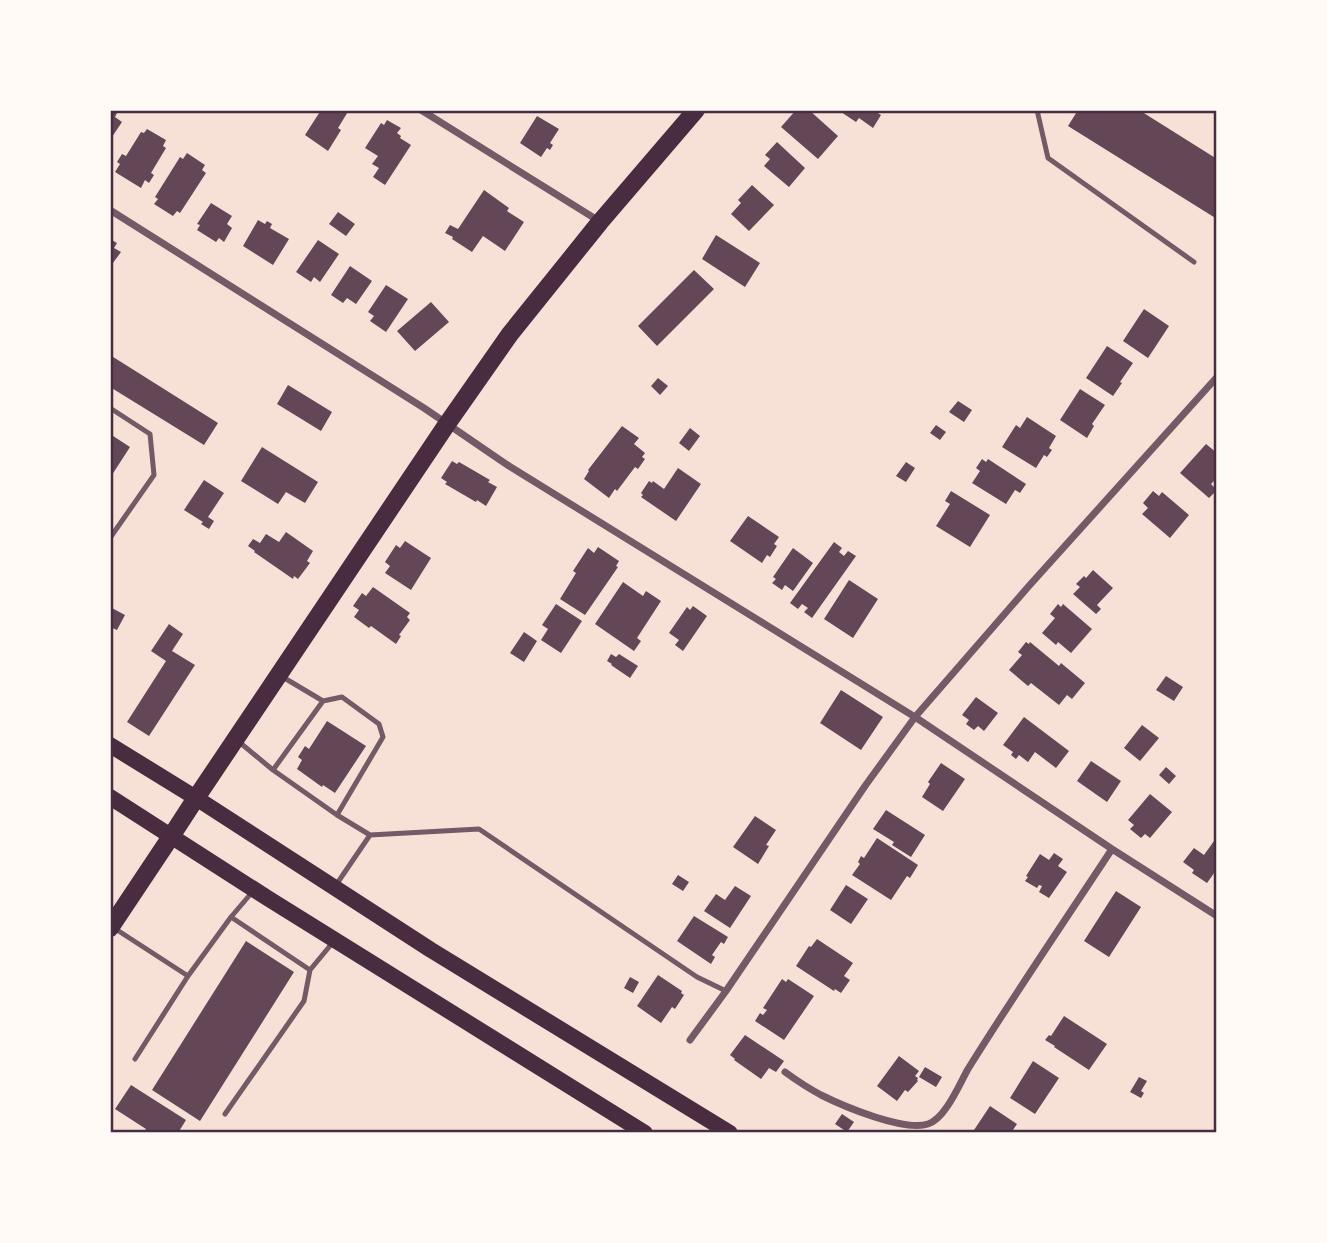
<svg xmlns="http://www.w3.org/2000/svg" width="1327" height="1243" font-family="Helvetica,sans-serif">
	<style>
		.building { fill: #644757 }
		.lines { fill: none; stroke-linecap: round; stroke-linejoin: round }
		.service { stroke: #755966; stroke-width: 5 }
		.minor { stroke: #755966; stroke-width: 7 }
		.primary { stroke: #4a2c40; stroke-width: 16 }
		.trunk { stroke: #4a2c40; stroke-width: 18 }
		.neatline { fill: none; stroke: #4a2c40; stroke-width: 2.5 }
	</style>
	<rect width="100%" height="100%" fill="#f7e1d7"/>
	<path class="building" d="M110,110L117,113L115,117L122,122L110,140Z
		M321,110H349L338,128L341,130L328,151L305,135Z
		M796,110H809L838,136L818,159L781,127Z
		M838,110H873L881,115L873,128L859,118L856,122Z
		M1078,110H1139L1217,159V219L1068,126Z
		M537,116L559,129L550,143L553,145L550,150L547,148L541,157L520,143Z
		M387,120L401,128L397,133L401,136L400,138L411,145L385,185L373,177L379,168L372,164L378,156L365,148L381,123L384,125Z
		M147,129L166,140L163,146L166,148L151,173L154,175L149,183L145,180L141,188L115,172L120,164L117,162L122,154L126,156L141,132L144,133Z
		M777,142L805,168L789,187L764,166L770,159L765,155Z
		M187,153L205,165L202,170L206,173L180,213L177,211L173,216L154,204L158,199L155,197L180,157L183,159Z
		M752,185L774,205L749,231L731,214L741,203L738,200Z
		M484,190L509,208L507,211L524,222L505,251L483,236L472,252L452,239L453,237L445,233L450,225L458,229Z
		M211,203L232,216L227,224L232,228L224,242L219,238L216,242L197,230L200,225L197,224Z
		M338,212L355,224L346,236L329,224Z
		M258,220L265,224L267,221L272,224L270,228L289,239L273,265L243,246Z
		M716,235L760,263L745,287L702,259Z
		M110,239L117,243L114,248L121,252L110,267Z
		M318,240L339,254L320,282L314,277L311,282L296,272Z
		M350,266L372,281L356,304L347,298L343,303L331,295Z
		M694,270L714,289L657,346L638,326Z
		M386,285L408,299L386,332L370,321L374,316L368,312Z
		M431,302L449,322L415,351L397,331Z
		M1144,309L1169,326L1148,358L1123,341Z
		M1107,346L1133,363L1120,382L1122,383L1113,396L1086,378Z
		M110,355L218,423L204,445L110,387Z
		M658,378L668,386L660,395L651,386Z
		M288,385L332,412L321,431L277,404Z
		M1080,389L1105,405L1092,424L1094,426L1087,438L1060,420Z
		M958,401L972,410L964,422L949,412Z
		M1027,417L1056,436L1049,448L1052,450L1047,457L1044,455L1036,468L1002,447L1016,425L1020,428Z
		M936,425L946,432L940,440L930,433Z
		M622,426L639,438L634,444L645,453L642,457L645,459L638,469L635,467L617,491L615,489L609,498L584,479L589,471L588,470Z
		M690,428L700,436L689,451L679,443Z
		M110,434L130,447L110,478Z
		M1206,444L1217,453V478L1211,484L1217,490L1209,498L1180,473Z
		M262,447L318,482L305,503L286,492L278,504L241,481Z
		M982,459L986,462L988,459L1026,484L1020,493L1015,490L1006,504L972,483L980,471L976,468Z
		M452,461L457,464L459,462L490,480L488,482L497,487L486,506L477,500L476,502L445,484L447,482L441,478Z
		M906,462L915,468L906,482L896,476Z
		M678,468L701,484L676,521L641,497L643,495L641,493L649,481L652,483L653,481L664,489Z
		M204,480L224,493L208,517L214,521L209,529L201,524L203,522L184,510Z
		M951,491L990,515L970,547L936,526L950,504L945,501Z
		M1153,491L1159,496L1162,492L1189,515L1170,538L1142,514L1148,508L1143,503Z
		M748,516L779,537L774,544L777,546L770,557L767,555L762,563L730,541Z
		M286,532L313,551L307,561L310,563L298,579L294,576L293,579L254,552L255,551L248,546L253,539L260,543L266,534L279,542Z
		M405,541L431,558L411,590L385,573L390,566L385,562L396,545L400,548Z
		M834,542L842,548L839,552L844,556L848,551L856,556L812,618L804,612L808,608L802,604L798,609L790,603Z
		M598,547L619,561L616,566L618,567L585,615L560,599L576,573L573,571L588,548L594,553Z
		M793,548L813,563L793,591L785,585L782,590L772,583L776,579L773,577Z
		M1093,570L1113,588L1097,605L1101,609L1096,614L1073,594L1080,587L1076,584L1084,576L1086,578Z
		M849,580L878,599L853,638L824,619Z
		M623,582L643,596L646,591L661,601L637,638L641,641L634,651L595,624Z
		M373,587L410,613L407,617L410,620L399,635L401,636L396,644L371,626L369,628L354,617L359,610L353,606L362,593L366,596Z
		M556,604L582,621L561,653L541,640L548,629L542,625Z
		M1058,604L1061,607L1063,604L1092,629L1071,653L1058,642L1056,645L1042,633L1055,618L1050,614Z
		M693,606L707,616L683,651L675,645L679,640L669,633L687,607L690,610Z
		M110,607L125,615L117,630L110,627Z
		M169,624L183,634L172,651L195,665L149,736L127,722L166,661L151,651Z
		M524,632L537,641L524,662L510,653Z
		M1026,642L1029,644L1030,642L1059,666L1061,663L1085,683L1072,699L1067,695L1059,705L1031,683L1028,686L1009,670L1022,655L1018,652Z
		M611,654L616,657L619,654L638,666L630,678L611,665L612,664L607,661Z
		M1166,676L1183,687L1174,701L1156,690Z
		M841,690L883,717L861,750L820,723Z
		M976,697L998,713L984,731L978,726L974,730L966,724L969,720L962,715Z
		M1024,717L1069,751L1056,768L1035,752L1028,762L1019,755L1016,759L1011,755L1013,752L1003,745Z
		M327,721L366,746L335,793L323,785L322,787L297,769L302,760L298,757L305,746L309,749Z
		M1142,725L1159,738L1140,761L1124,748Z
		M1091,761L1121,781L1107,802L1077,781Z
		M941,763L965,779L943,811L922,797L930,784L928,782Z
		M1166,767L1176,776L1169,784L1159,775Z
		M1150,794L1172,812L1150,838L1145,834L1141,838L1130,829L1134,825L1128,820Z
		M886,810L925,835L911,857L892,845L894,842L873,829Z
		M755,816L776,830L766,845L769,846L758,864L733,847Z
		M877,838L918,865L910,878L907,876L891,900L852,875L860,864L858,862L861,856L864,858Z
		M1214,841L1217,844V869L1207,883L1192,873L1194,870L1183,862L1194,848L1204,855Z
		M1054,853L1063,859L1058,866L1067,872L1049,898L1039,892L1042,886L1039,885L1037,888L1025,881L1028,877L1026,876L1040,854L1049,860Z
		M678,875L689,882L683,891L672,884Z
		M846,885L868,899L851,924L830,910Z
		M735,886L751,896L730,928L704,911L716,894L725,900Z
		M1116,891L1141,907L1109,957L1084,941Z
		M694,916L728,937L724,944L721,942L712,955L715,957L711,964L677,941Z
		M817,939L853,963L844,976L850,980L841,993L835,989L834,991L796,966L809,946L811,947Z
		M246,941L294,972L200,1121L152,1090Z
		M658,975L682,991L681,993L684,995L675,1009L672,1007L661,1023L637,1006Z
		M630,977L639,982L633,993L624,988Z
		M782,979L786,982L788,979L814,996L784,1040L755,1021L760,1013L763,1015L767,1010L763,1008Z
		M1064,1016L1107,1044L1089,1070L1054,1047L1055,1046L1045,1040L1049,1035L1051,1036Z
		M745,1035L784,1061L776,1072L769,1068L761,1079L734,1060L735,1059L730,1055Z
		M899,1056L919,1071L915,1076L918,1078L917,1080L918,1081L908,1092L905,1090L897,1101L877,1086Z
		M1033,1061L1059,1078L1035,1114L1010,1098Z
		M925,1067L942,1077L936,1087L919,1077Z
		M1139,1077L1147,1081L1141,1091L1144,1093L1141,1098L1130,1092Z
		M131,1085L186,1120L178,1133H144L146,1129L115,1109Z
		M990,1106L1017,1124L1011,1133H972Z
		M842,1114L854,1122L847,1132L835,1124Z"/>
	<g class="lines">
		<path class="service" d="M1037,110L1048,158L1194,262
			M110,408L150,434L154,475L110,538
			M281,676L323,701
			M238,741L273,770
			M370,835L479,829L697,977L726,991
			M336,885L370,835L337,815L383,737L379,724L342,697L323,701L273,770L337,815
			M231,917L310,970L334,941
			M114,928L188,976L231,917L254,890
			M135,1059L188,976
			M225,1114L304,1001L310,970"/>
		<path class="minor" d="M421,110L599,221
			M110,210L424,408L509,466L915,717L1112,849L1217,916
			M690,1040L726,991L865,786L915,717L1028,587L1217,377
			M785,1072C796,1080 808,1088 821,1095C843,1106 904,1132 928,1124C945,1119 959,1085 968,1069C1014,995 1064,922 1112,849"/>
		<path class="primary" d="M110,745L196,798L431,950L730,1133
			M110,797L269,899L645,1133"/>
		<path class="trunk" d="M110,928L172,835L196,798L447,424L510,334L600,222L696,110"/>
	</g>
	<rect width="1327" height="1243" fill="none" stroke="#fffaf5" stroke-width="224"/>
	<rect x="112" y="112" width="1103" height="1019" class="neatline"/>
</svg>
